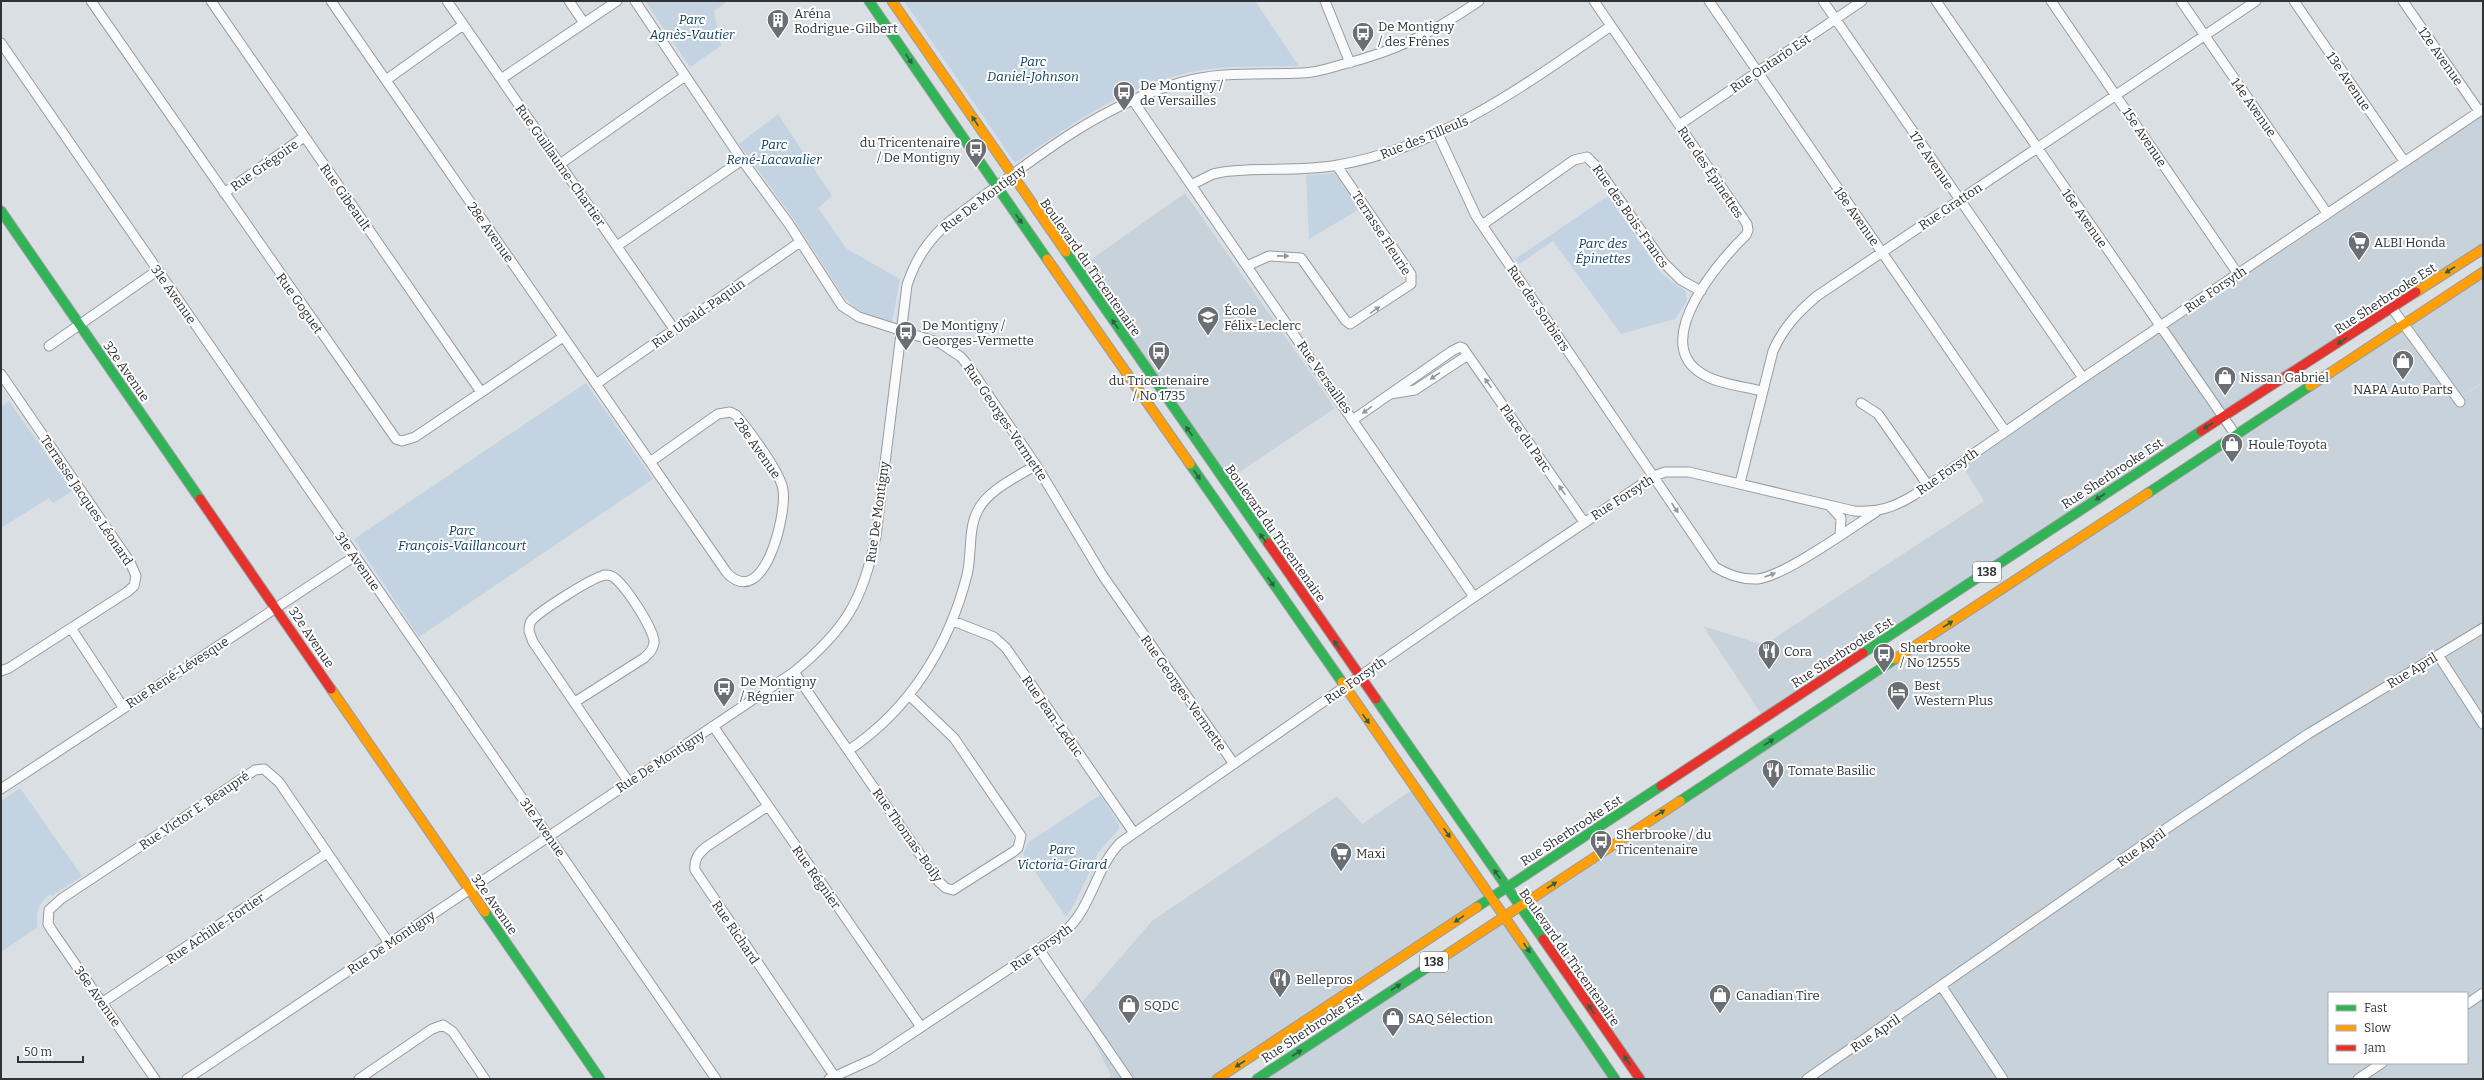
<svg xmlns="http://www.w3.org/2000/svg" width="2484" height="1080" font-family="Bitter,serif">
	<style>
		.built { fill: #c7d2db; fill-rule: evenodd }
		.green { fill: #c3d3e2 }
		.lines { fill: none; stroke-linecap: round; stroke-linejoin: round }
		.street-casing { stroke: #989c9f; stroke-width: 11 }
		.fast-casing { stroke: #989c9f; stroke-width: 11 }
		.slow-casing { stroke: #989c9f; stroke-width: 11 }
		.jam-casing { stroke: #989c9f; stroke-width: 11 }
		.street { stroke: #f9fafb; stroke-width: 9 }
		.fast { stroke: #30b455; stroke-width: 9 }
		.slow { stroke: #ff9f0a; stroke-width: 9 }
		.jam { stroke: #e5322d; stroke-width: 9 }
		.oneway { fill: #2f6041 }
		.oneway2 { fill: #949698 }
		.labels { text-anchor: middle; stroke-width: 4; stroke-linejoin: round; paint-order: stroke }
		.shield { fill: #fff; stroke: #6d7072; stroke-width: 1 }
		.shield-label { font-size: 12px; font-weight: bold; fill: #2f3336 }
		.poi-label { font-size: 13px; fill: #2f3336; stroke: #fff; text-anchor: start }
		.park-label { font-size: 13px; font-style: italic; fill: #073a5d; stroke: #fff }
		.street-label { font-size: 13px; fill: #2f3336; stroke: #fff }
	</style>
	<rect width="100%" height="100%" fill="#dadfe4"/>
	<path class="built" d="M2483,110V245L1762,715L1703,626L1764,645L1984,501L1961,463Z
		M1185,193L1335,408L1229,479L1082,266Z
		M2483,271V382L2441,410L2483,383V1079H1640L1519,906ZM2329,993H2467V1063H2329Z
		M1415,788L1492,897L1218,1079H1107L1111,1076L1078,1007L1152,921L1337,796L1362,824Z
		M1505,916L1615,1079H1257Z"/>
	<path class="green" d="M645,1H728L714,11L721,46L690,67Z
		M904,1H1255L1299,66C1272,67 1244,66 1217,68C1136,77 1079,119 1015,163Z
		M778,114L832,196L818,208L847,249L900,279L892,322L868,316L855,308L844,297L793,218L739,144Z
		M1337,173L1361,208L1309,239L1306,175Z
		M1608,196L1662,274L1685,291L1687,301L1675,319L1621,334L1553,241L1519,264L1515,259Z
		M586,383L653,479L419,637L354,539Z
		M9,401L72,491L53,503L49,498L1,528V407Z
		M20,788L82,876L52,896L50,894C39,902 35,914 38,927L1,952V801Z
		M1100,795L1119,824V829L1098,853L1075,903L1066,917L1023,854L1029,842Z"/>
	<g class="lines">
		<g class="street-casing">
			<path id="street" d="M91,1L396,439L402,441L415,437L563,337
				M211,1L481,392
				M331,1L727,573C764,611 787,514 783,490C781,473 748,429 736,415L730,412L718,414L650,462
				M447,1L674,329
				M569,1L584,23
				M635,1L742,160L789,224L842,306L859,317L940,343L961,357L970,368L1036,465L1103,576L1234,764
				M1325,1L1350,63
				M1594,1L1747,224L1748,230L1746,235C1719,261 1653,338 1698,371C1715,384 1742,386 1761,391
				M1709,1L2005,431
				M1823,1L2083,378
				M1936,1L2235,434
				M2051,1L2238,274
				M2181,1L2327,213
				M2294,1L2404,161
				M2403,1L2479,111
				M1,43L716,1079
				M501,79L617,1
				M386,80L463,25
				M1132,99L1474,597
				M1679,125L1862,1
				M1438,134L1476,216L1715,567C1728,575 1742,580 1758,579C1784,576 1851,528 1876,512
				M560,164L685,76
				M1191,185L1213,174L1223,172C1261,167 1300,172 1338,165C1442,147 1526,84 1611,26
				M224,193L304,137
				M1482,225L1574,160L1587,157L1596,166L1663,262L1681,280L1701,291
				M617,246L742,160
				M1247,266L1269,256L1301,258L1345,320L1350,324L1411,284V274L1337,166
				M2392,308L2460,402
				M49,346L158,270
				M1,374L130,562L136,576L134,586L127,592L9,668L1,671
				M596,384L800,242
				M1390,394L1415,390L1468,355
				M1861,403L1878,414L1927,484
				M1354,419L1452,351L1460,347L1463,348L1584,522
				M1740,483L1773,351C1783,328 1798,312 1817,296L2256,1
				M1830,506L1841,518L1840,535
				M953,621L994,637L1006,648L1134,833
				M71,628L123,707
				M2438,655L2483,724
				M794,672L939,882L946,888L953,890L1013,852L1018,848L1021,836L954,738L909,695
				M575,702L644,658C649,654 653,650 654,643C656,632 622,579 611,576C608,575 604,575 602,576C590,579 540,611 532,620C529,623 529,627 529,631L533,642L628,781
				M713,726L921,1027
				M849,750C910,709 949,646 967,575C972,555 968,531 977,512C987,490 1017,477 1036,465
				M1,789L355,556
				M768,806L706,847C698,854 694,859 695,870L835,1077
				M1039,949L1128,1079
				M1942,987L2003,1079
				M103,1002L327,853
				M2467,1004L2483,993
				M155,1079L53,932L48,924L49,910L61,899L255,770L264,769L279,782L389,943
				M187,1079L794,672C845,630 863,601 876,536L907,285C916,258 929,239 950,221C1024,167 1093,107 1182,82C1221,71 1262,75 1302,73C1316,73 1330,68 1344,64C1396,51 1434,32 1479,1
				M359,1079L432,1029L443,1025L453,1032L485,1079
				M829,1079L873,1059L1063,933C1092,909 1094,870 1120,843L1474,597L1654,476L1665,472H1689L1854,511C1877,513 1895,507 1914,495L2083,378L2483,109
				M1807,1079L2170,826L2308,734L2483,628
				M2358,1079L2382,1063"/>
		</g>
		<g class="fast-casing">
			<path id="fast" d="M869,1L1047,259
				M1,211L200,499
				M1066,252L1268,543
				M1190,464L1342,682
				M2148,493L2310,386
				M1863,653L2201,431
				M1376,699L1543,939
				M1680,801L1895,659
				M1477,907L1661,786
				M485,912L600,1079
				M1524,945L1615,1079
				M1257,1079L1428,967"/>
		</g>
		<g class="slow-casing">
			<path id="slow" d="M892,1L1066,252
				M1047,259L1190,464
				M2416,292L2483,249
				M2310,386L2483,272
				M1895,659L2148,493
				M1342,682L1524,945
				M331,689L485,912
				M1428,967L1680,801
				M1217,1079L1477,907"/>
		</g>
		<g class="jam-casing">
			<path id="jam" d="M2201,431L2416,292
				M200,499L331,689
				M1268,543L1376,699
				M1661,786L1863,653
				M1543,939L1640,1079"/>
		</g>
		<use href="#street" class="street"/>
		<use href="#fast" class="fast"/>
		<use href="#slow" class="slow"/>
		<use href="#jam" class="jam"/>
	</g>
	<defs><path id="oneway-solid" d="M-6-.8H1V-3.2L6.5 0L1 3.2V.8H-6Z"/></defs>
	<g class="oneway">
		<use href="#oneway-solid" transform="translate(909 59) rotate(56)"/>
		<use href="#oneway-solid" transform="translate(975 121) rotate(-124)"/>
		<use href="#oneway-solid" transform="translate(1019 219) rotate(55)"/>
		<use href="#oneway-solid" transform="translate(2450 270) rotate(147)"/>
		<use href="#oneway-solid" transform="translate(1115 324) rotate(-125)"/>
		<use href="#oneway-solid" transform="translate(2342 341) rotate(146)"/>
		<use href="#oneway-solid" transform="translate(2208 426) rotate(147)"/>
		<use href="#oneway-solid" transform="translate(1189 431) rotate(-125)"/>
		<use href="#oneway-solid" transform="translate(1197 475) rotate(55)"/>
		<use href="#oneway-solid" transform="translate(2100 497) rotate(147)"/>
		<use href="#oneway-solid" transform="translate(1263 538) rotate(-125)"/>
		<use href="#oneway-solid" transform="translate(1271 582) rotate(55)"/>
		<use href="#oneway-solid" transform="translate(1948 624) rotate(-33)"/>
		<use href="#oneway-solid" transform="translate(1337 645) rotate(-125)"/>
		<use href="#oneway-solid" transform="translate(1366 719) rotate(55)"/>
		<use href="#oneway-solid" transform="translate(1769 742) rotate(-33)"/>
		<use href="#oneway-solid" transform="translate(1660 813) rotate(-33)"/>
		<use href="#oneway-solid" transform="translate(1447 833) rotate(55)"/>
		<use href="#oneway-solid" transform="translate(1497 874) rotate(-125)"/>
		<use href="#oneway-solid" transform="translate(1552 885) rotate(-33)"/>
		<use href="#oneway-solid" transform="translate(1459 919) rotate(146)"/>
		<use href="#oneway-solid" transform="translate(1527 948) rotate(56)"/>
		<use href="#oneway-solid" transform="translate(1396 987) rotate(-33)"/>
		<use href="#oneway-solid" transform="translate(1591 1009) rotate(-125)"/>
		<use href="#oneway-solid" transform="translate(1297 1053) rotate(-33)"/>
		<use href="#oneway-solid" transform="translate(1627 1060) rotate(-125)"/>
		<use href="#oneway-solid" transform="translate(1240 1064) rotate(147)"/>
	</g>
	<g class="oneway2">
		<use href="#oneway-solid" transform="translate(1283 256) rotate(1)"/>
		<use href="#oneway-solid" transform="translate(1375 310) rotate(-34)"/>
		<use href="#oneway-solid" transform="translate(1435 376) rotate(146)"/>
		<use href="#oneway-solid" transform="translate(1488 383) rotate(-125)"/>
		<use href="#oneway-solid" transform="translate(1367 410) rotate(144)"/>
		<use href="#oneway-solid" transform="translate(1562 490) rotate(-125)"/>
		<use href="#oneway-solid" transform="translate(1675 508) rotate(56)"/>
		<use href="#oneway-solid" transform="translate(1770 575) rotate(-20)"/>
	</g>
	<defs>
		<g id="building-pin" transform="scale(1.15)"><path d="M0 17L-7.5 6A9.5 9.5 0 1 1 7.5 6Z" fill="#6b6f73" stroke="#fff"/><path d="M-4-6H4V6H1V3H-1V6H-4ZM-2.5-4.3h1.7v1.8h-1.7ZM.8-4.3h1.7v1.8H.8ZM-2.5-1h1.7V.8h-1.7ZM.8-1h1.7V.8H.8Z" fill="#fff"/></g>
		<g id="bus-pin" transform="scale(1.15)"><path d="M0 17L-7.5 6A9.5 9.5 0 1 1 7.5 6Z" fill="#6b6f73" stroke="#fff"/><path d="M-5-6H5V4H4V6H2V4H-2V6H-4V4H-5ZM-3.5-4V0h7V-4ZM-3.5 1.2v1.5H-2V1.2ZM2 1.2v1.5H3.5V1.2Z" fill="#fff"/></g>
		<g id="supermarket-pin" transform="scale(1.15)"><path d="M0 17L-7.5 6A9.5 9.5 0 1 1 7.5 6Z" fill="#6b6f73" stroke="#fff"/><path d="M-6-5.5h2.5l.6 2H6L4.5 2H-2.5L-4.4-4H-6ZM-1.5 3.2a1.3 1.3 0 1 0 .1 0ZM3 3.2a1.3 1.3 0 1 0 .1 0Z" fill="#fff"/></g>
		<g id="school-pin" transform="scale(1.15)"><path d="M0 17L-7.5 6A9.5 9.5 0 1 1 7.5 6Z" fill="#6b6f73" stroke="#fff"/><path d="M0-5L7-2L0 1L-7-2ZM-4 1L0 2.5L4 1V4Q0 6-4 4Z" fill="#fff"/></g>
		<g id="shop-pin" transform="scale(1.15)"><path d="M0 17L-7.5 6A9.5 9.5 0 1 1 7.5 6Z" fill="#6b6f73" stroke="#fff"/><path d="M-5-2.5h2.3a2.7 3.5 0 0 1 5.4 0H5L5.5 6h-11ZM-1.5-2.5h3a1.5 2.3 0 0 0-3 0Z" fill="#fff"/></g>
		<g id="restaurant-pin" transform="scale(1.15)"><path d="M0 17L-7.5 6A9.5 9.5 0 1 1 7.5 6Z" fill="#6b6f73" stroke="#fff"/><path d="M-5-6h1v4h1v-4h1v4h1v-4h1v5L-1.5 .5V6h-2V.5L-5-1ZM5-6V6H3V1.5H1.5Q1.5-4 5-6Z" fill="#fff"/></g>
		<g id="hotel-pin" transform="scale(1.15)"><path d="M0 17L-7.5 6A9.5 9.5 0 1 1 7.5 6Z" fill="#6b6f73" stroke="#fff"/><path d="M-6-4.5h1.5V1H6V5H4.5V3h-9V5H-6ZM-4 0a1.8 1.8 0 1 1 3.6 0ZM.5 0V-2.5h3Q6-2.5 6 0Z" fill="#fff"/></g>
	</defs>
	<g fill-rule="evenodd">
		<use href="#building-pin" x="778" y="20"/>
		<use href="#bus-pin" x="1363" y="33"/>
		<use href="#bus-pin" x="1124" y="92"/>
		<use href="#bus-pin" x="976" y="149"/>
		<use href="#supermarket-pin" x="2359" y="242"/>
		<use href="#school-pin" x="1208" y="317"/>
		<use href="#bus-pin" x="906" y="332"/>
		<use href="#bus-pin" x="1159" y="352"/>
		<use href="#shop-pin" x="2403" y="361"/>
		<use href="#shop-pin" x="2225" y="377"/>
		<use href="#shop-pin" x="2232" y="444"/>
		<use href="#restaurant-pin" x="1769" y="651"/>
		<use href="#bus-pin" x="1884" y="654"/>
		<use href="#bus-pin" x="724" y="688"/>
		<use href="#hotel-pin" x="1898" y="692"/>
		<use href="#restaurant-pin" x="1773" y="770"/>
		<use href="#bus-pin" x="1601" y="841"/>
		<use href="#supermarket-pin" x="1341" y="853"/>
		<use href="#restaurant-pin" x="1280" y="979"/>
		<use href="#shop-pin" x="1720" y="995"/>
		<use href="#shop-pin" x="1129" y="1005"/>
		<use href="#shop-pin" x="1393" y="1018"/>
	</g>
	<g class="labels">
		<g class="shield">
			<rect x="1973" y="562" width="28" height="20" rx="3"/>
			<rect x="1420" y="952" width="28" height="20" rx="3"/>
		</g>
		<g class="shield-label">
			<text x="1987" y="576">138</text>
			<text x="1434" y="966">138</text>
		</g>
		<g class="poi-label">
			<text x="794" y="18">Aréna<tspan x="794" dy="15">Rodrigue-Gilbert</tspan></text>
			<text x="1378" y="31">De Montigny<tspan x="1378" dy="15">/ des Frênes</tspan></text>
			<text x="1140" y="90">De Montigny /<tspan x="1140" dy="15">de Versailles</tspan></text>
			<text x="960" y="147" text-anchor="end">du Tricentenaire<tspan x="960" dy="15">/ De Montigny</tspan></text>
			<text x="2374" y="247">ALBI Honda</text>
			<text x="1224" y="315">École<tspan x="1224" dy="15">Félix-Leclerc</tspan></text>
			<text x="922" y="330">De Montigny /<tspan x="922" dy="15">Georges-Vermette</tspan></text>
			<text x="2240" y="382">Nissan Gabriel</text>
			<text x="1159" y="385" text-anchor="middle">du Tricentenaire<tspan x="1159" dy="15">/ No 1735</tspan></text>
			<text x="2403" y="394" text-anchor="middle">NAPA Auto Parts</text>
			<text x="2248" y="449">Houle Toyota</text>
			<text x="1900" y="652">Sherbrooke<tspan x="1900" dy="15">/ No 12555</tspan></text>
			<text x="1784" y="656">Cora</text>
			<text x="740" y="686">De Montigny<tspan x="740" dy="15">/ Régnier</tspan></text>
			<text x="1914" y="690">Best<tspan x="1914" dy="15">Western Plus</tspan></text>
			<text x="1788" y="775">Tomate Basilic</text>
			<text x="1616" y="839">Sherbrooke / du<tspan x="1616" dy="15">Tricentenaire</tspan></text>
			<text x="1356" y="858">Maxi</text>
			<text x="1296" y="984">Bellepros</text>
			<text x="1736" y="1000">Canadian Tire</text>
			<text x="1144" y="1010">SQDC</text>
			<text x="1408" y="1023">SAQ Sélection</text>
		</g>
		<g class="park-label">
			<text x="692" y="24">Parc<tspan x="692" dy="15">Agnès-Vautier</tspan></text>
			<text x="1033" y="66">Parc<tspan x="1033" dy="15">Daniel-Johnson</tspan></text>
			<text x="774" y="149">Parc<tspan x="774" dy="15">René-Lacavalier</tspan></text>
			<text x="1603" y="248">Parc des<tspan x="1603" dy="15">Épinettes</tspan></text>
			<text x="462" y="535">Parc<tspan x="462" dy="15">François-Vaillancourt</tspan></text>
			<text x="1062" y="854">Parc<tspan x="1062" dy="15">Victoria-Girard</tspan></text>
		</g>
		<g class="street-label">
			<text transform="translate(2441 56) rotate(55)" y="5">12e Avenue</text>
			<text transform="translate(1770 63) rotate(-34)" y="5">Rue Ontario Est</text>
			<text transform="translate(2349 81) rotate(56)" y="5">13e Avenue</text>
			<text transform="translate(2254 107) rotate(55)" y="5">14e Avenue</text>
			<text transform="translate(1424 137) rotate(-22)" y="5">Rue des Tilleuls</text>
			<text transform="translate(2145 137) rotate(56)" y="5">15e Avenue</text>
			<text transform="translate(1932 160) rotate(56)" y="5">17e Avenue</text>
			<text transform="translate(264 165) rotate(-35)" y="5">Rue Grégoire</text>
			<text transform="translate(561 165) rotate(55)" y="5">Rue Guillaume-Chartier</text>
			<text transform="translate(1711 172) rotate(56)" y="5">Rue des Épinettes</text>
			<text transform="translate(346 197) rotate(55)" y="5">Rue Gibeault</text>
			<text transform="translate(983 198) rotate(-37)" y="5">Rue De Montigny</text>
			<text transform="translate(1950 206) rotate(-34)" y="5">Rue Gratton</text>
			<text transform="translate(1631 216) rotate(55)" y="5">Rue des Bois-Francs</text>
			<text transform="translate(1857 216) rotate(55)" y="5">18e Avenue</text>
			<text transform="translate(2085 218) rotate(55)" y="5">16e Avenue</text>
			<text transform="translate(491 232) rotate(55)" y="5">28e Avenue</text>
			<text transform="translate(1382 233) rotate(57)" y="5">Terrasse Fleurie</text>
			<text transform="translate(1091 267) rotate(55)" y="5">Boulevard du Tricentenaire</text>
			<text transform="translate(2215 289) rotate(-34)" y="5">Rue Forsyth</text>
			<text transform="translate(174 294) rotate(55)" y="5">31e Avenue</text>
			<text transform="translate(2385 298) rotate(-33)" y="5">Rue Sherbrooke Est</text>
			<text transform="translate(300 303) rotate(55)" y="5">Rue Goguet</text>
			<text transform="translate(1539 308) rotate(56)" y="5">Rue des Sorbiers</text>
			<text transform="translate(698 313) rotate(-35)" y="5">Rue Ubald-Paquin</text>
			<text transform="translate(127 371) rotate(55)" y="5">32e Avenue</text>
			<text transform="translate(1325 377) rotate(55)" y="5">Rue Versailles</text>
			<text transform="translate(1006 422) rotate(56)" y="5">Rue Georges-Vermette</text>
			<text transform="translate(1526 438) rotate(55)" y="5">Place du Parc</text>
			<text transform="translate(758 448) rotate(55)" y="5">28e Avenue</text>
			<text transform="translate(1947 471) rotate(-35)" y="5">Rue Forsyth</text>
			<text transform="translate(2112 473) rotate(-33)" y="5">Rue Sherbrooke Est</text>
			<text transform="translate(1622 497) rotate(-33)" y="5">Rue Forsyth</text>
			<text transform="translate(87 500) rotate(56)" y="5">Terrasse Jacques Léonard</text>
			<text transform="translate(877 512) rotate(-82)" y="5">Rue De Montigny</text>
			<text transform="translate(1276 533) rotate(55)" y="5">Boulevard du Tricentenaire</text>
			<text transform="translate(358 561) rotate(55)" y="5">31e Avenue</text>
			<text transform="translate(312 637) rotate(56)" y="5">32e Avenue</text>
			<text transform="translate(1842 652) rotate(-33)" y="5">Rue Sherbrooke Est</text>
			<text transform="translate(2412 670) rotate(-31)" y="5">Rue April</text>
			<text transform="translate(177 672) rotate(-33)" y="5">Rue René-Lévesque</text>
			<text transform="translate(1355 680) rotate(-35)" y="5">Rue Forsyth</text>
			<text transform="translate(1184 693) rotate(55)" y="5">Rue Georges-Vermette</text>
			<text transform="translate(1053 716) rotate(55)" y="5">Rue Jean-Leduc</text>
			<text transform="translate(660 761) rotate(-33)" y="5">Rue De Montigny</text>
			<text transform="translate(194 810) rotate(-34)" y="5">Rue Victor E. Beaupré</text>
			<text transform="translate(543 827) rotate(55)" y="5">31e Avenue</text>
			<text transform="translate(1571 830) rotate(-33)" y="5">Rue Sherbrooke Est</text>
			<text transform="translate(908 835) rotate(55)" y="5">Rue Thomas-Boily</text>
			<text transform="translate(2141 847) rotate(-35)" y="5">Rue April</text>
			<text transform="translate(817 877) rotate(55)" y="5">Rue Régnier</text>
			<text transform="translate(495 904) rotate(55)" y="5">32e Avenue</text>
			<text transform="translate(215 928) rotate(-34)" y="5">Rue Achille-Fortier</text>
			<text transform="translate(736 932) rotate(56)" y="5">Rue Richard</text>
			<text transform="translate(391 942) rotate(-34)" y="5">Rue De Montigny</text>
			<text transform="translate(1041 947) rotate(-35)" y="5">Rue Forsyth</text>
			<text transform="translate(1570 957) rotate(55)" y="5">Boulevard du Tricentenaire</text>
			<text transform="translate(98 996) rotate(55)" y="5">36e Avenue</text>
			<text transform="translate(1312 1027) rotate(-33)" y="5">Rue Sherbrooke Est</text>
			<text transform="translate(1875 1033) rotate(-34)" y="5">Rue April</text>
		</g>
	</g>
	<rect width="2484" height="1080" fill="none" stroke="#2f3336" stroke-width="4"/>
	<rect x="2328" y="992" width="140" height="72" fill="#ffffff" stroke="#acadaf"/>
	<rect x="2336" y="1005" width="20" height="6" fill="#30b455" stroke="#acadaf"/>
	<text x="2364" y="1012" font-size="12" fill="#2f3336">Fast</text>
	<rect x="2336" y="1025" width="20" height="6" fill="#ff9f0a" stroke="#acadaf"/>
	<text x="2364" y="1032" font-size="12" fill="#2f3336">Slow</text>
	<rect x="2336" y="1045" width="20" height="6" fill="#e5322d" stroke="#acadaf"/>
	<text x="2364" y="1052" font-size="12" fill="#2f3336">Jam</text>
	<path d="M18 1056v6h65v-6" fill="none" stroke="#2f3336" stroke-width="2"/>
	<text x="24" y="1056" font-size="12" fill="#2f3336" stroke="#ffffff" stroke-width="3" paint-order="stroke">50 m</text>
</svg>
